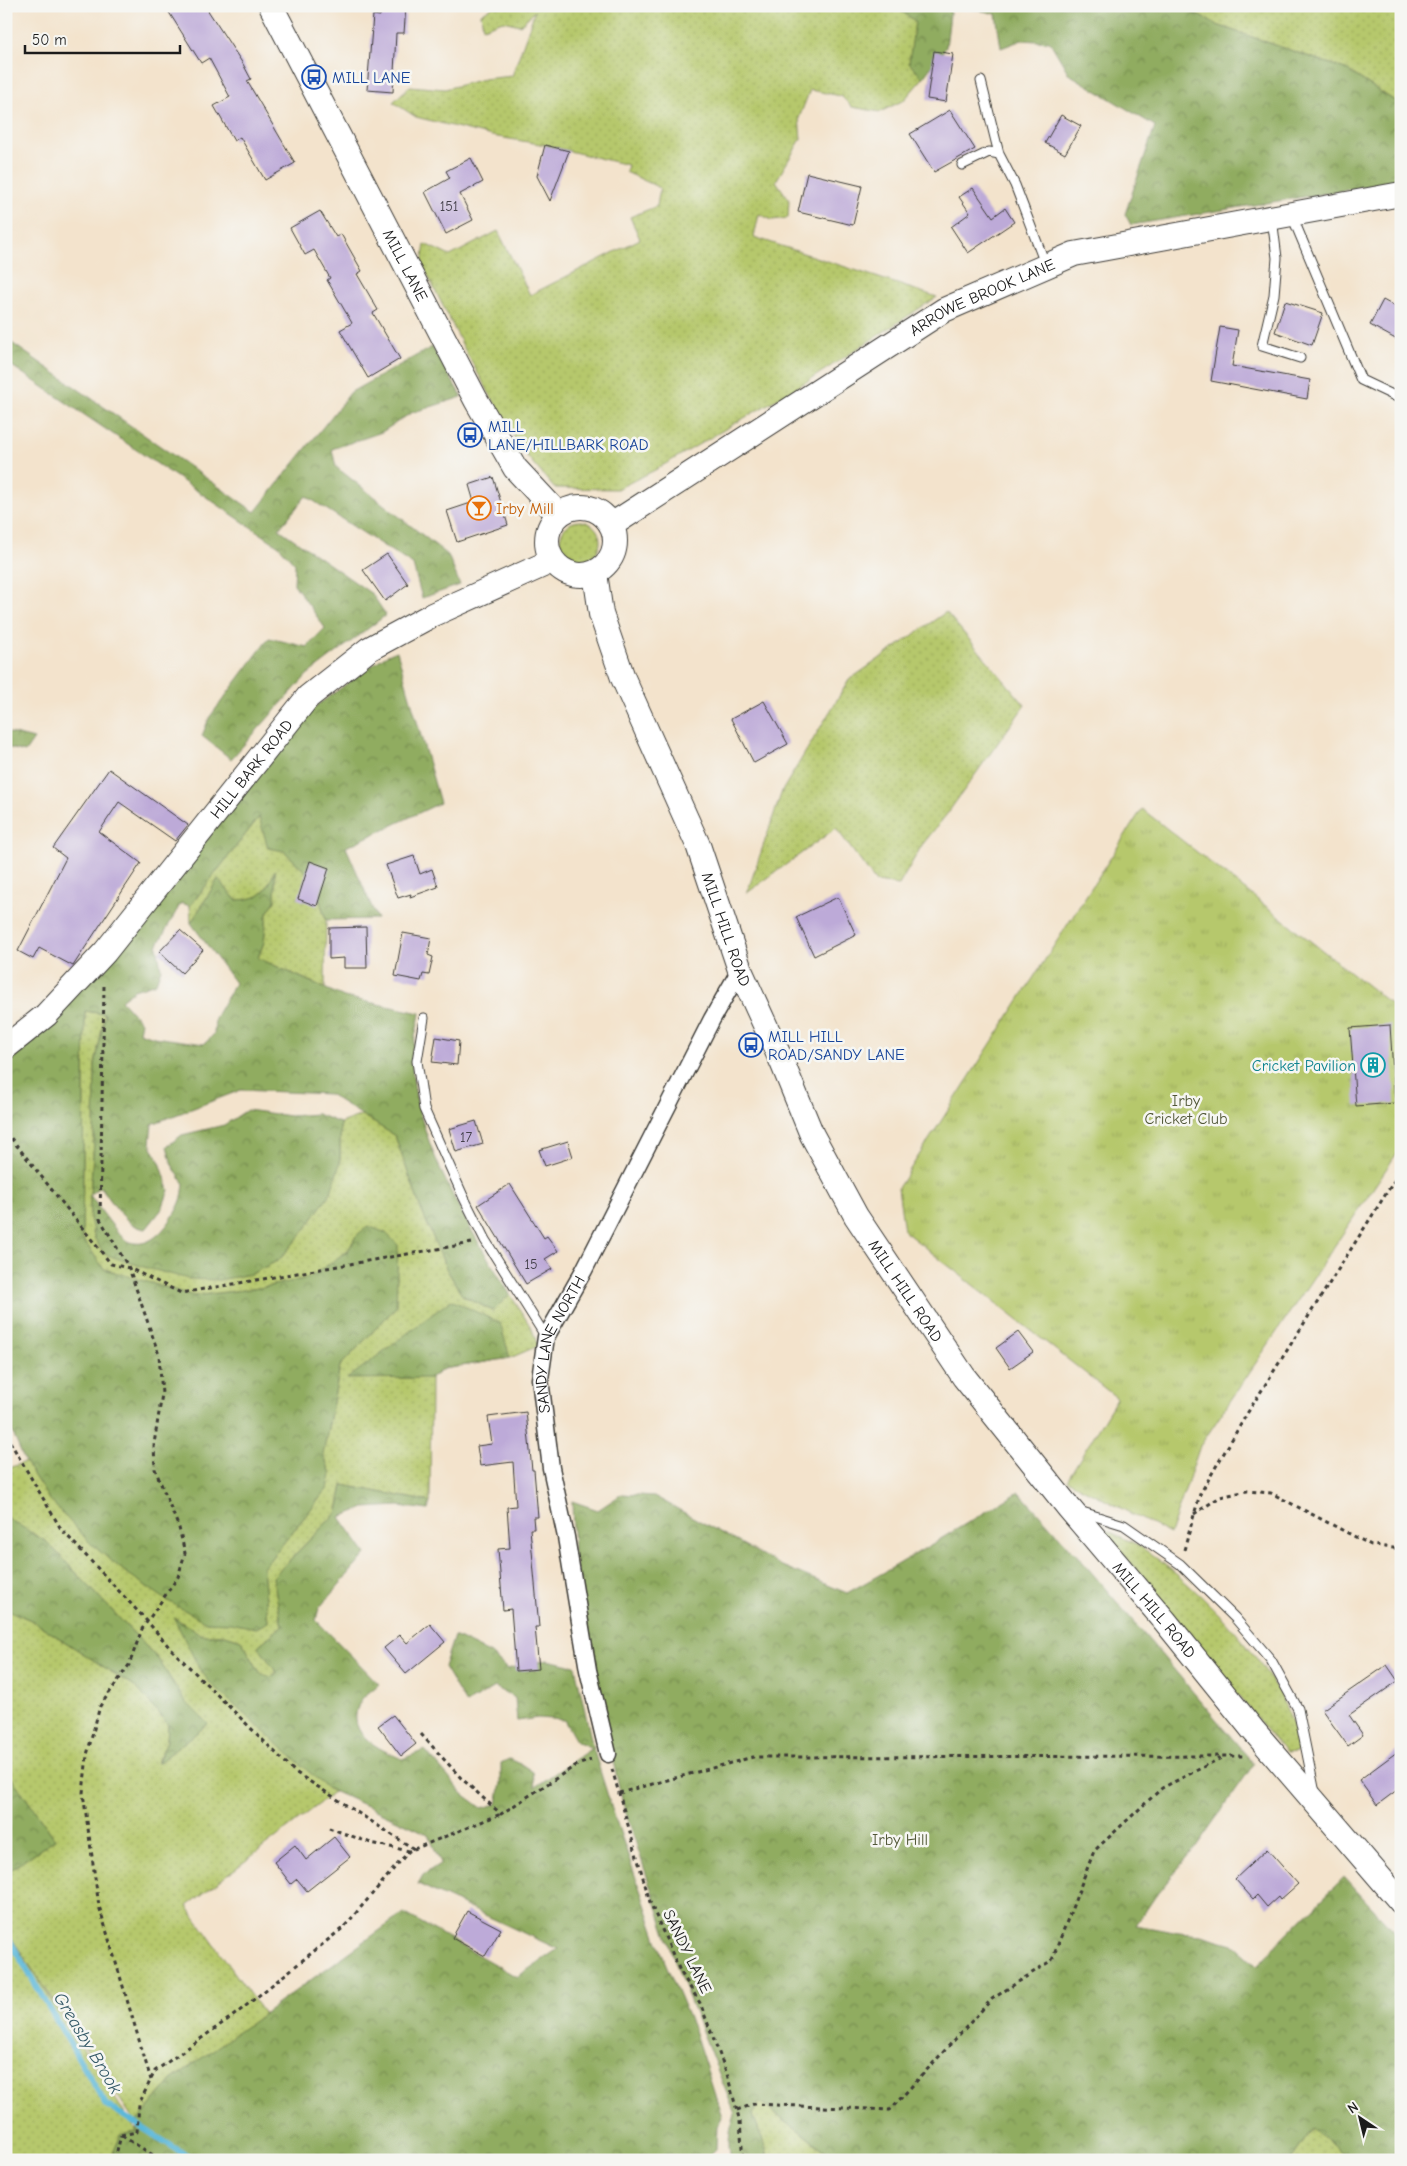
<svg xmlns="http://www.w3.org/2000/svg" width="1407" height="2166" font-family="'Comic Neue',sans-serif">
	<style>
		.grass { fill: url(#grass-dots); stroke: #697244 }
		.forest { fill: url(#forest-crowns); stroke: #56643e }
		.park { fill: url(#park-tufts); stroke: #697244 }
		.lines { fill: none; stroke-linecap: round; stroke-linejoin: round }
		.stream { stroke: #5bb8d9; stroke-width: 6 }
		.building { fill: #bdaad8 }
		.lane-casing { stroke: #3c3a36; stroke-width: 11 }
		.street-casing { stroke: #3c3a36; stroke-width: 19 }
		.secondary-casing { stroke: #3c3a36; stroke-width: 26 }
		.path { stroke: #3c3a36; stroke-width: 3; stroke-dasharray: 4 4; stroke-linecap: butt }
		.lane { stroke: #fff; stroke-width: 9 }
		.street { stroke: #fff; stroke-width: 16 }
		.secondary { stroke: #fff; stroke-width: 24 }
		.labels { text-anchor: middle; stroke-width: 5; stroke-linejoin: round; paint-order: stroke }
		.number-label { font-size: 14px; fill: #44404b }
		.transit-label { font-size: 16px; fill: #164399; stroke: #f6f6f2; text-anchor: start }
		.street-label { font-size: 16px; fill: #1c1c1c; stroke: #f6f6f2 }
		.food-label { font-size: 16px; fill: #c56008; stroke: #f6f6f2; text-anchor: start }
		.culture-label { font-size: 16px; fill: #0d838f; stroke: #f6f6f2; text-anchor: end }
		.park-label { font-size: 16px; fill: #525838; stroke: #f6f6f2 }
		.water-label { font-size: 18px; font-style: italic; fill: #355a68; stroke: #f6f6f2 }
	</style>
	<defs>
		<pattern id="grass-dots" width="8" height="8" patternUnits="userSpaceOnUse" patternTransform="scale(1.25)"><rect width="8" height="8" fill="#b6c86c"/><path d="M2 2h.1M6 6h.1" fill="none" stroke="#9cab5d" stroke-width="1.8" stroke-linecap="round"/></pattern>
		<pattern id="forest-crowns" width="20" height="18" patternUnits="userSpaceOnUse" patternTransform="scale(1.25)"><rect width="20" height="18" fill="#90ac60"/><path d="M2 6a3 3 0 1 1 6 0M12 15a3 3 0 1 1 6 0" fill="none" stroke="#758b4e"/></pattern>
		<pattern id="park-tufts" width="24" height="20" patternUnits="userSpaceOnUse" patternTransform="scale(1.25)"><rect width="24" height="20" fill="#b6c86c"/><path d="M3 7l-1-3M5 7V3M7 7l1-3M15 17l-1-3M17 17v-4M19 17l1-3" fill="none" stroke="#9cab5d"/></pattern>
	</defs>
	<rect width="100%" height="100%" fill="#f6f6f2"/>
	<filter id="ink" filterUnits="userSpaceOnUse"><feTurbulence type="fractalNoise" baseFrequency=".02" numOctaves="2"/><feDisplacementMap in="SourceGraphic" scale="10" xChannelSelector="R" yChannelSelector="G"/><feConvolveMatrix kernelMatrix="1 2 1 2 8 2 1 2 1" color-interpolation-filters="sRGB"/></filter>
	<filter id="wash" filterUnits="userSpaceOnUse"><feTurbulence type="fractalNoise" baseFrequency=".0096" numOctaves="4" result="noise"/><feDisplacementMap in="SourceGraphic" scale="20" xChannelSelector="R" yChannelSelector="G"/><feGaussianBlur stdDeviation="1.12" result="paint"/><feColorMatrix in="noise" values="0 0 0 0 0 0 0 0 0 0 0 0 0 0 0 0 0 1.4 0 .05"/><feComposite in="paint" operator="in"/></filter>
	<g filter="url(#wash)">
		<rect width="100%" height="100%" fill="#f3e3cc"/>
		<path class="grass" d="M494,6H894L916,21L909,63L923,78L904,100L880,112L852,107L841,96L810,90L799,118L801,139L776,181L789,200L788,218L772,220L759,214L754,237L937,297L811,379L655,470L617,489L554,488L521,449L468,356L422,264L425,244L450,256L498,231L530,295L640,239L630,217L657,206L660,188L626,172L628,165L540,144L492,136L416,117L393,102L410,86L445,89L483,79L512,76L535,11L520,25L503,21L483,28L481,14Z
			M1180,6H1401V105L1345,69L1217,25Z
			M560 541a20 20 0 1 1 40 0a20 20 0 1 1-40 0Z
			M946,612L1025,705L947,814L922,845L899,885L876,882L836,828L747,893L782,791L849,680Z
			M259,817L284,851L313,879L326,920L325,988L258,958L264,942L267,913L275,901V872C263,894 264,899 236,900L218,879L191,923L190,906Z
			M85,1011L105,1014L95,1065L94,1143L90,1195V1218L95,1239L251,1274L279,1260L304,1231L340,1163V1123L362,1115L395,1136L421,1209L446,1268L462,1295L492,1311L510,1294L532,1329L538,1346L510,1358L443,1369L431,1378L430,1502L343,1485L338,1511L273,1577L282,1626L258,1646L277,1672L271,1677L261,1674L241,1640L225,1635H202L175,1618L327,1788L335,1792L187,1906L264,2014L174,2078L136,2123L12,1939L137,2132L121,2135L110,2160H6V1873L55,1839L6,1770V1609L33,1621L138,1689L168,1725L167,1741L157,1762L208,1724L184,1700L158,1659L47,1542L6,1519V1469L25,1462L49,1499L206,1622H268L263,1568L328,1488L331,1474L323,1454L340,1366L396,1307L356,1236L348,1251L309,1278L260,1288L193,1296L104,1269L82,1238Z
			M1106,1530C1118,1536 1132,1541 1144,1549C1204,1592 1285,1672 1299,1747L1296,1752L1286,1753L1103,1535Z
			M759,2102L838,2160H770L753,2115Z
			M1313,2128L1347,2160H1291Z"/>
		<path class="forest" d="M894,6H951L946,47L923,78L909,63L915,21Z
			M962,6H1180L1217,25L1345,69L1401,105V181L1131,225L1125,214L1155,126L1069,74L1050,42L1022,40L1001,48L996,14Z
			M6,339L255,512L351,392L432,347L462,397L411,413L382,432L332,449L336,467L448,555L460,585L422,598L413,565L306,496L279,529L372,594L386,615L307,675L231,759L202,736L209,718L269,638L307,647L325,628L294,584L295,564L279,546L6,362Z
			M397,651L440,803L346,847L377,919L326,920L313,879L284,851L268,848L259,817L190,906L181,903L157,946L161,969L156,983L134,990L121,1000L141,1022L139,1032L154,1037L204,1044L214,1034L215,1018L235,983L191,923L218,879L236,900C262,899 266,893 275,870V901L267,913L264,942L258,958L344,997L420,1013C418,1027 412,1044 412,1058C412,1136 470,1230 510,1294L493,1311L462,1295L446,1268L421,1209L395,1136L329,1094L241,1090L152,1124L150,1143L161,1165L169,1190L162,1209L146,1229C126,1227 113,1203 101,1187L90,1195C97,1205 118,1235 126,1240C151,1254 172,1221 180,1203C183,1197 183,1190 184,1184L172,1165L167,1146L182,1135L224,1125L247,1110L290,1116L317,1114L340,1123V1163L331,1192L304,1231L279,1260L251,1274L219,1280L189,1279L147,1268L104,1254L95,1239L90,1218V1195L94,1143L95,1065L105,1014L85,1011L82,1238L104,1269L194,1296L260,1288L309,1278L348,1251L356,1236L368,1226L386,1233L398,1245L396,1307L340,1366L323,1454L331,1474L328,1488L263,1568L268,1622L256,1628L230,1623L206,1622L168,1601L124,1571L91,1544L49,1499L25,1462L6,1417V1061L24,1045L301,717L385,656Z
			M6,732L34,739L25,752L6,747Z
			M451,1300L500,1323L510,1358L443,1369L431,1378L347,1379Z
			M343,1485L430,1502L428,1510L399,1506L364,1508L340,1517L366,1554L319,1608L316,1620L379,1684C373,1690 362,1696 359,1704C345,1735 380,1749 402,1759L425,1750L463,1794L482,1808L497,1804L501,1783V1763L509,1759L521,1764L533,1772L535,1787L592,1748L576,1741L564,1720L538,1718L517,1721L515,1698L495,1687L466,1704L444,1667L454,1636L491,1654L507,1669L547,1660L575,1666L593,1748L612,1809L665,1962L694,2030L722,2117L717,2127L716,2149L705,2160H110L121,2135L137,2132L136,2123L174,2078L404,1913L517,1977L558,1949L418,1884L423,1875L441,1863L428,1834L327,1788L212,1685L200,1670L174,1618L202,1635H225L241,1640L261,1674L271,1677L277,1673L258,1646L282,1626L273,1577L338,1511Z
			M1019,1492L1082,1561L1254,1764L1195,1848L1157,1894L1136,1925L1179,1933L1201,1935L1233,1944L1257,1965L1344,1877L1401,1939V2160H1347L1313,2128L1291,2160H838L759,2102L753,2115L770,2160H732C726,2144 730,2130 735,2114L679,1973L623,1804L604,1723L574,1557L572,1501L598,1510L622,1494L654,1496L782,1566L847,1593L897,1565Z
			M7,1518L47,1542L158,1659L184,1700L208,1724L157,1764L167,1741L168,1725L138,1689L33,1621L6,1609Z
			M6,1770L55,1839L6,1873Z"/>
		<path class="park" d="M1142,809L1401,1012V1147L1200,1446L1170,1534L1067,1480L1117,1398L904,1231L898,1188Z"/>
		<g class="lines">
			<path class="stream" d="M6,1934L106,2105L194,2160"/>
		</g>
		<g id="blocks">
			<path class="building" d="M165,6H205L243,64L251,79L247,81L295,163L265,180L240,137L234,141L214,106L230,97L209,58L201,63Z
				M381,6H406L404,33H396L393,92L367,90L373,15L380,16Z
				M934,51L953,54L946,102L927,99Z
				M950,110L975,149L934,172L910,134Z
				M1061,115L1081,126L1065,154L1045,143Z
				M545,145L569,151L550,201L537,176Z
				M471,158L483,182L460,194L473,220L446,234L425,192L450,178L446,171Z
				M807,173L862,186L853,225L798,212Z
				M973,188L993,217L1005,208L1014,222L968,253L951,227L970,213L959,197Z
				M320,211L336,237L341,234L362,271L357,274L378,310L373,313L400,359L368,378L340,330L352,323L327,280L330,278L314,250L305,255L290,228Z
				M1383,300L1401,310V342L1370,325Z
				M1285,301L1323,313L1312,345L1275,332Z
				M1220,327L1238,330L1232,366L1310,380L1307,399L1211,381Z
				M493,477L508,525L457,542L447,511L474,502L469,485Z
				M387,554L408,584L385,601L363,570Z
				M764,701L788,744L754,763L731,719Z
				M109,769L188,825L175,841L119,802L99,832L141,863L73,966L39,948L33,959L18,951L66,858L53,848Z
				M414,856L420,874L432,869L438,887L410,897L411,894L398,898L386,865Z
				M310,861L329,868L317,906L298,899Z
				M838,897L856,935L814,956L796,917Z
				M366,927L367,968H344V958L329,959V928Z
				M180,930L203,950L182,973L159,952Z
				M403,933L431,938L428,955L433,957L429,975L423,974L421,981L395,976Z
				M1390,1025L1395,1103L1356,1106L1350,1028Z
				M436,1037L459,1041L457,1065L432,1062Z
				M476,1121L483,1144L456,1152L449,1129Z
				M568,1141L573,1157L545,1166L539,1150Z
				M510,1184L544,1238L547,1236L558,1251L545,1259L552,1269L526,1284L478,1205Z
				M1018,1332L1033,1352L1010,1368L996,1348Z
				M526,1412L532,1470H534L538,1517H533L534,1529H530L539,1627H535L539,1669L516,1671L511,1609L503,1610L498,1549L510,1548L507,1507L516,1506L513,1462L480,1466L477,1446L492,1444L488,1417Z
				M430,1624L445,1642L406,1674L384,1648L400,1635L407,1643Z
				M1387,1665L1398,1681L1349,1715L1363,1735L1348,1746L1322,1710Z
				M393,1715L416,1744L401,1756L378,1726Z
				M1401,1749V1787L1377,1805L1359,1780Z
				M334,1837L350,1857L307,1891L297,1879L291,1884L274,1862L295,1845L306,1860Z
				M1267,1849L1298,1884L1280,1900L1278,1897L1267,1907L1257,1895L1253,1899L1235,1879Z
				M467,1911L501,1929L485,1956L452,1938Z"/>
		</g>
	</g>
	<g filter="url(#ink)">
		<use href="#blocks" fill-opacity="0" stroke="#3c3a36" stroke-width="1"/>
		<g class="lines">
			<g class="lane-casing">
				<path id="lane" d="M981,81L999,154
					M962,165L989,152L999,154L1015,185L1046,266
					M1292,216L1361,380L1401,399
					M1272,218L1277,258L1274,295L1262,346L1300,358
					M424,1018L417,1061L424,1109L463,1196L485,1240L546,1337
					M1079,1511L1124,1525L1180,1564L1235,1618L1271,1660L1298,1709L1315,1793"/>
			</g>
			<g class="street-casing">
				<g id="street">
					<path id="s1" d="M608,1754L588,1670L566,1537L551,1468L540,1379L546,1337L584,1270L712,1019L740,970"/>
				</g>
			</g>
			<g class="secondary-casing">
				<g id="secondary">
					<path id="s2" d="M271,6L476,400L515,468L558,514"/>
					<circle cx="581" cy="541" r="34"/>
					<path id="s3" d="M613,524L944,310L1074,254L1401,194"/>
					<path id="s4" d="M595,573L601,614L623,678L698,845L740,970L782,1062L812,1135L856,1216L964,1377L1069,1508L1165,1621L1253,1730L1401,1902"/>
					<path id="s5" d="M6,1047L46,1015L105,952L308,697L369,649L432,615L552,561"/>
				</g>
			</g>
			<path class="path" d="M104,986L100,1219L129,1268L159,1355L162,1394L154,1444L155,1469L179,1528L185,1553L178,1577L142,1629L129,1665L100,1706L87,1755L83,1793L99,1906L151,2080
				M6,1132L111,1264L129,1268L181,1293L472,1243
				M6,1435L61,1529L147,1621L170,1648L295,1772L414,1849
				M1194,1514L1220,1497L1247,1491L1271,1493L1371,1545L1401,1549
				M1184,1550L1200,1494L1248,1412L1401,1170
				M421,1734L461,1778L501,1814L575,1766L591,1760
				M612,1769L650,1902L680,1971L700,2003L727,2074L740,2122L743,2160
				M619,1793L753,1757L1246,1756
				M329,1828L371,1843L409,1851
				M737,2110L754,2104L890,2110L992,1999L1052,1960L1094,1851L1162,1788L1223,1757
				M121,2135L137,2132L139,2104L155,2071L237,2013L344,1927L409,1851L501,1814
				M122,2136L161,2160
				M115,2160L121,2135"/>
			<use href="#lane" class="lane"/>
			<use href="#street" class="street"/>
			<use href="#secondary" class="secondary"/>
		</g>
	</g>
	<defs>
		<g id="bus-ring" transform="scale(1.25)"><circle r="9.5" fill="#f6f6f2" stroke="#1a4fb4" stroke-width="1.5"/><path d="M-5-6H5V4H4V6H2V4H-2V6H-4V4H-5ZM-3.5-4V0h7V-4ZM-3.5 1.2v1.5H-2V1.2ZM2 1.2v1.5H3.5V1.2Z" fill="#1a4fb4"/></g>
		<g id="bar-ring" transform="scale(1.25)"><circle r="9.5" fill="#f6f6f2" stroke="#e8710a" stroke-width="1.5"/><path d="M-6-5H6L.8 .8V4.5H3.5V6h-7V4.5H-.8V.8Z" fill="#e8710a"/></g>
		<g id="building-ring" transform="scale(1.25)"><circle r="9.5" fill="#f6f6f2" stroke="#0f9aa8" stroke-width="1.5"/><path d="M-4-6H4V6H1V3H-1V6H-4ZM-2.5-4.3h1.7v1.8h-1.7ZM.8-4.3h1.7v1.8H.8ZM-2.5-1h1.7V.8h-1.7ZM.8-1h1.7V.8H.8Z" fill="#0f9aa8"/></g>
	</defs>
	<g fill-rule="evenodd">
		<use href="#bus-ring" x="314" y="77"/>
		<use href="#bus-ring" x="470" y="435"/>
		<use href="#bar-ring" x="479" y="508"/>
		<use href="#bus-ring" x="751" y="1045"/>
		<use href="#building-ring" x="1373" y="1065"/>
	</g>
	<g class="labels">
		<g class="number-label">
			<text x="449" y="211">151</text>
			<text x="466" y="1142">17</text>
			<text x="531" y="1269">15</text>
		</g>
		<g class="transit-label">
			<text x="332" y="83">MILL LANE</text>
			<text x="488" y="432">MILL<tspan x="488" dy="18">LANE/HILLBARK ROAD</tspan></text>
			<text x="768" y="1042">MILL HILL<tspan x="768" dy="18">ROAD/SANDY LANE</tspan></text>
		</g>
		<g class="street-label">
			<text dy="6" stroke="none"><textPath href="#s2" startOffset="292">MILL LANE</textPath></text>
			<text dy="6" stroke="none"><textPath href="#s3" startOffset="434">ARROWE BROOK LANE</textPath></text>
			<text dy="6" stroke="none"><textPath href="#s5" startOffset="372">HILL BARK ROAD</textPath></text>
			<text dy="6" stroke="none"><textPath href="#s4" startOffset="381">MILL HILL ROAD</textPath></text>
			<text dy="6" stroke="none"><textPath href="#s4" startOffset="786">MILL HILL ROAD</textPath></text>
			<text dy="6" stroke="none"><textPath href="#s1" startOffset="420">SANDY LANE NORTH</textPath></text>
			<text dy="6" stroke="none"><textPath href="#s4" startOffset="1191">MILL HILL ROAD</textPath></text>
			<text transform="translate(688 1951) rotate(64)" y="6">SANDY LANE</text>
		</g>
		<g class="food-label">
			<text x="496" y="514">Irby Mill</text>
		</g>
		<g class="culture-label">
			<text x="1356" y="1071">Cricket Pavilion</text>
		</g>
		<g class="park-label">
			<text x="1186" y="1106">Irby<tspan x="1186" dy="18">Cricket Club</tspan></text>
			<text x="900" y="1845">Irby Hill</text>
		</g>
		<g class="water-label">
			<text transform="translate(88 2043) rotate(59)" y="6">Greasby Brook</text>
		</g>
	</g>
	<rect width="1407" height="2166" fill="none" stroke="#f6f6f2" stroke-width="25"/>
	<g transform="translate(1360 2118) rotate(325)" stroke="#f6f6f2" stroke-width="4" paint-order="stroke">
	<path d="M0-4L9 19L0 12L-9 19Z" fill="#1c1c1c"/>
	<text y="-8" font-size="14" font-weight="bold" text-anchor="middle" fill="#1c1c1c">N</text>
	</g>
	<path d="M25 45v8h155v-8" fill="none" stroke="#1c1c1c" stroke-width="2.5"/>
	<text x="32" y="45" font-size="15" fill="#1c1c1c" stroke="#f6f6f2" stroke-width="4" paint-order="stroke">50 m</text>
</svg>
